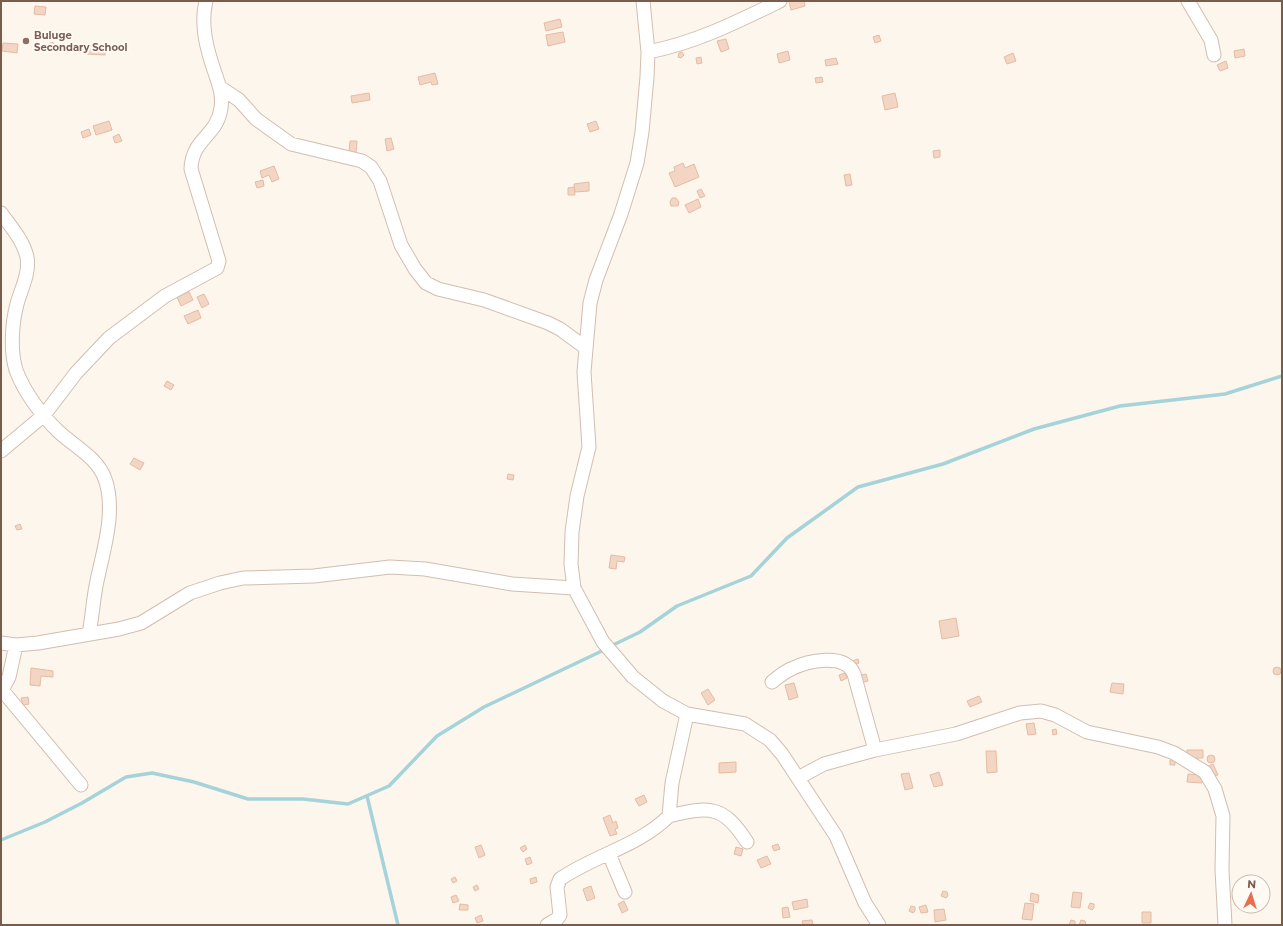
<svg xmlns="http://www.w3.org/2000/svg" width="1283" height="926" font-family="Montserrat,sans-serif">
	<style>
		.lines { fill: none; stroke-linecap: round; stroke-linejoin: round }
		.stream { stroke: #a5d3da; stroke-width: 3.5 }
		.building { fill: #f3d5c3; stroke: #e6bba3 }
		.minor-casing { stroke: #d1beb0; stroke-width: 15 }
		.minor { stroke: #fff; stroke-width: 13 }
		.education-dot { fill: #8d6e63; stroke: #fffaf3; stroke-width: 1.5 }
		.labels { text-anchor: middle; stroke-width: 4; stroke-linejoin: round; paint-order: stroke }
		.education-label { font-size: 10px; font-weight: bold; fill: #785e54; stroke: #fffaf3; text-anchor: start }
	</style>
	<rect width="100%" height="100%" fill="#fdf6ec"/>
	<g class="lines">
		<path class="stream" d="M611,646L640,632L677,606L751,576L787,538L858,487L943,464L1034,429L1120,406L1225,394L1282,376
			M367,796L398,925
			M1,840L45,822L82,803L126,777L152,773L194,782L248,799H303L348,804L389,786L437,736L484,707L606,649"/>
	</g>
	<path class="building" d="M792,1H804L805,6L791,10L789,2Z
		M35,6L46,7L45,15L34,14Z
		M560,19L562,27L546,31L544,23Z
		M563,32L565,42L548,46L546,35Z
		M879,35L881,41L875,43L873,37Z
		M726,39L729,49L721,52L717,41Z
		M48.5 46a3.5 3.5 0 1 1 7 0a3.5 3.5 0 1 1-7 0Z
		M3,43L18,44L17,53L2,51Z
		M88,44L106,46L105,55L87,54Z
		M1244,49L1245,56L1235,58L1234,51Z
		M788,51L790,60L779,63L777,54Z
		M682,52L684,55L681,58L678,57L679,53Z
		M1013,53L1016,61L1007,64L1004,57Z
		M701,57L702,63L697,64L696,58Z
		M836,58L838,64L826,66L825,60Z
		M1226,61L1228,68L1220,71L1217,65Z
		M435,73L438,84L432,85L431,82L420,85L418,77Z
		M822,77L823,82L816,83L815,78Z
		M369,93L370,100L352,103L351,96Z
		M895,93L898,107L885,110L882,96Z
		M109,121L112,130L96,135L93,126Z
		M596,121L599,129L590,132L587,124Z
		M89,129L91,135L83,138L81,132Z
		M119,134L122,141L115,143L113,137Z
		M391,138L394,149L387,151L385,139Z
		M350,141H357L356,153L349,152Z
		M940,150V157L934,158L933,151Z
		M683,163L685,168L694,164L699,177L675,187L669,173L675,171L674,167Z
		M274,166L279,179L272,182L269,175L262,178L260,171Z
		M850,174L852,185L846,186L844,175Z
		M263,180L264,186L257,188L255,182Z
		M589,182V191L575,192L574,184Z
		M574,187L575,195H568V188Z
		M701,189L705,196L700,198L697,191Z
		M672,198H676L679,202L678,206H671L670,202Z
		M698,199L701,207L689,213L685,205Z
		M189,292L193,300L181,306L177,297Z
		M204,294L209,304L202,308L197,297Z
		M198,310L201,318L188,324L184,316Z
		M167,381L174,385L171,390L164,386Z
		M134,458L144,463L140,470L130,464Z
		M508,474L514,475L513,480L507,479Z
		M20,524L22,529L17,530L15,526Z
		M611,555L625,557L624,562L617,561L616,569L609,568Z
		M956,618L959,636L942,639L939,621Z
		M858,659L859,663L854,665L852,661Z
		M1273 671a4 4 0 1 1 8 0a4 4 0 1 1-8 0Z
		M31,668L53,671V677L41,676L40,686L30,685Z
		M845,673L847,678L841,681L839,675Z
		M866,674L868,681L859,683L857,676Z
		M794,683L798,697L789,700L785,685Z
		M1112,683L1124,684L1123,694L1110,692Z
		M708,689L715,700L708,705L701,693Z
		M979,696L982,702L970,707L967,701Z
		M28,697L29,704L23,705L21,698Z
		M1034,723L1036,734L1028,735L1026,724Z
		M1056,729L1057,734L1053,735L1052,730Z
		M1187,750H1203V758H1187Z
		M986,751H996L997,772L987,773Z
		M1207 759a4 4 0 1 1 8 0a4 4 0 1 1-8 0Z
		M1175,759V765H1170V760Z
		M736,762V772L719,773V763Z
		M1213,764L1218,775L1213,776L1209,766Z
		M939,772L943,785L934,787L930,775Z
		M909,773L913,788L905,790L901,774Z
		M1188,774L1202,775V783L1187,782Z
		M644,795L647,802L639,806L635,799Z
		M610,815L613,823L616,821L618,828L615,829L617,834L610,836L603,818Z
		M778,844L780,849L774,851L772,846Z
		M481,845L485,855L479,858L475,847Z
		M525,845L527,849L523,852L520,848Z
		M736,847L743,849L741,856L734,854Z
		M767,856L771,864L761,868L757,860Z
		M530,857L532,863L527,865L525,859Z
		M455,877L457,881L453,883L451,879Z
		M536,877L537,882L531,884L530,879Z
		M477,885L479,889L475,891L473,887Z
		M591,886L595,898L587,901L583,889Z
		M943,891L947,892L948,896L946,898L941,896Z
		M1073,892L1082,893L1080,908L1071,907Z
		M1031,893L1039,895L1038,903L1030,901Z
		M456,895L459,901L453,903L451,897Z
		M807,899L808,907L794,910L792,902Z
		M624,901L628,910L622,913L618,904Z
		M1025,903L1034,904L1032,920L1022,919Z
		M1090,903L1094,904V908L1092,910L1088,908Z
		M460,904L468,905V910H459Z
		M926,905L928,912L921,913L919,907Z
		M911,906L915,907V911L913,913L909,911Z
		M788,907L790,917L783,918L782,908Z
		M944,909L946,920L935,922L934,910Z
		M1142,912H1151V923H1142Z
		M481,915L483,921L477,923L475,918Z
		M812,920L813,925H803L802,921Z
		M1071,920L1075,921V925H1069Z
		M1081,920L1085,921L1086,925H1079Z"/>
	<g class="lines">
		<g class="minor-casing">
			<path id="minor" d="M643,1L648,52L647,77L642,132L637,163L621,214L596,280L590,303L584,372L589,447L577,496L572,532L571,564L574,588L603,642L633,677L663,701L687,714L745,724L770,740L782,754L836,836L865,903L879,925
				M1188,1L1211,40L1214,55
				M648,52C695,43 737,22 780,1
				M221,88L239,100L256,119L291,144L362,161L371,167L380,181L401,245L415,269L426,283L438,289L484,300L548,323L560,329L586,348
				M1,213C11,227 23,240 27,257C30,273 21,289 17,304C12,323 10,350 16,370C24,392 42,416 59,432C74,446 98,458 105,479C117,512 102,554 96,586C93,602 92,618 89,634
				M1,451L44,415L76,373L109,338L165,296L217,268L219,261L191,169C192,138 217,137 221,108C223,95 219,85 215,73C207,50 200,25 206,1
				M1,643L16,645L38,643L119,629L141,623L190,593L220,583L243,578L314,576L390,567L425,569L512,584L574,588
				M772,682C778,677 784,672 791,669C807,661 845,652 854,674L875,750
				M2,690L81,785
				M1,692L9,677L16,645
				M798,778L824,764L875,750L956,734L1020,713L1041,711L1055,715L1087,732L1158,747L1174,753L1205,772L1215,789L1223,816L1222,870L1225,925
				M669,816C710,806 723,805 747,842
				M609,854L625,892
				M547,925L557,919L560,915L557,887L560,879C595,855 639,846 669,816L672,783L687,714"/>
		</g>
		<use href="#minor" class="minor"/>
	</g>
	<circle class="education-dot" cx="26" cy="41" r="4"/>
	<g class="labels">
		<g class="education-label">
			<text x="34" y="39">Buluge<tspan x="34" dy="12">Secondary School</tspan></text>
		</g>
	</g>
	<rect width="1283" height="926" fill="none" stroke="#7a5c4d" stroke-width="4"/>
	<g transform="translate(1251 894) rotate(4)"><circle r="19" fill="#fffaf3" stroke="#cabbb1"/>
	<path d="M0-3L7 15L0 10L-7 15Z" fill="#e76f51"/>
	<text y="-6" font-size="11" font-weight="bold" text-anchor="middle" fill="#7a5c4d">N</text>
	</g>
</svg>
